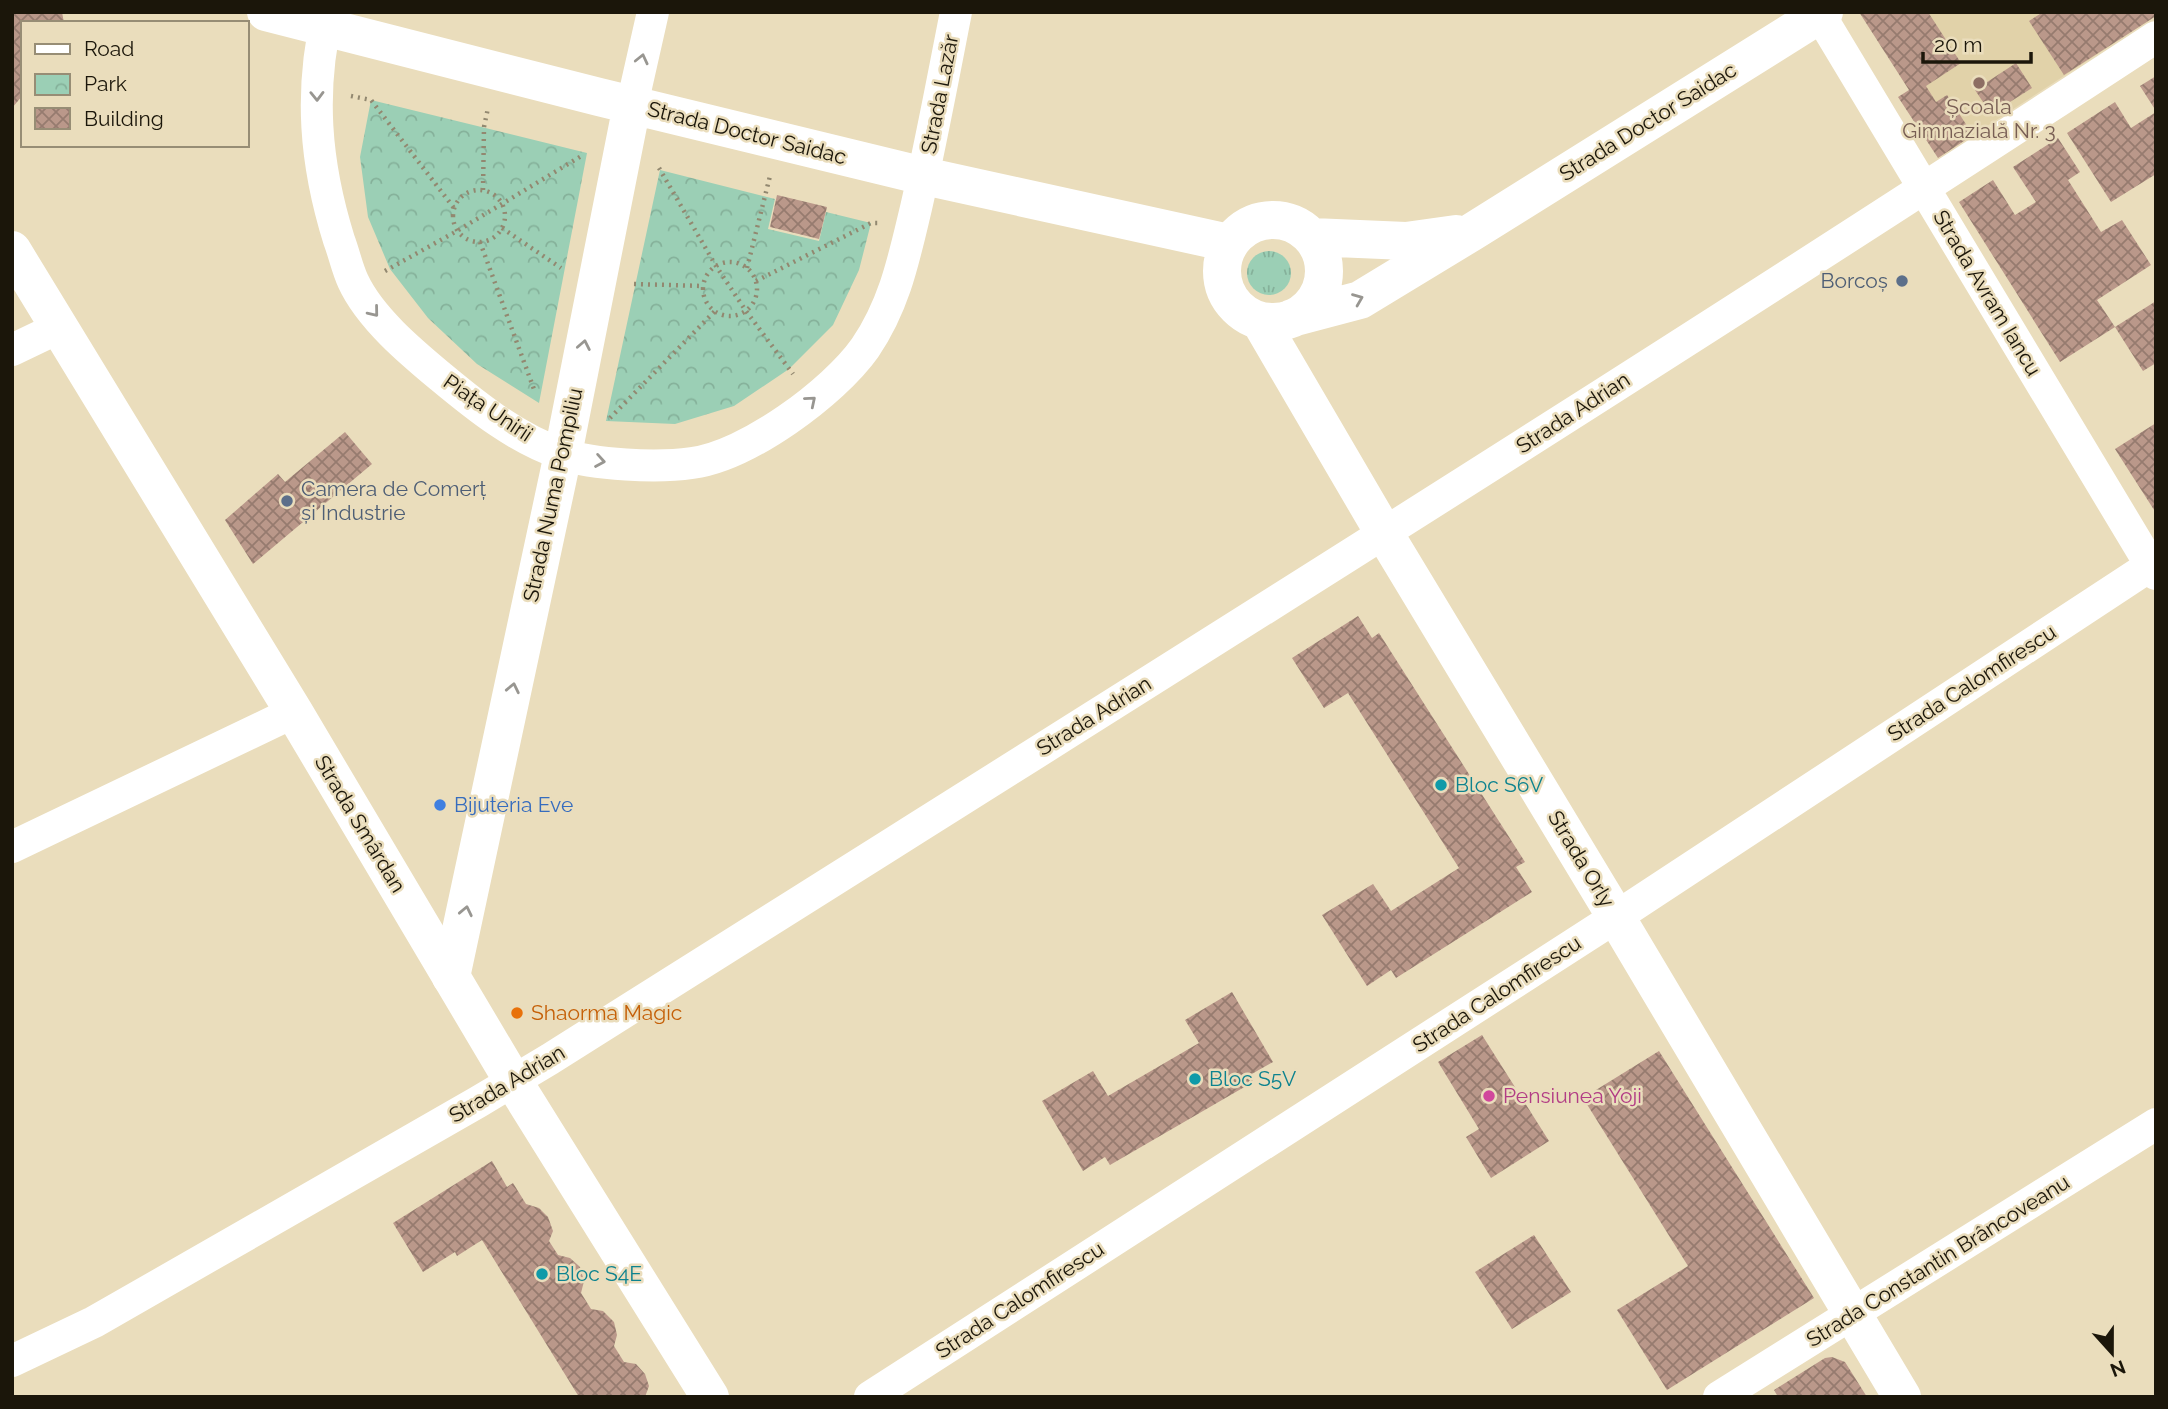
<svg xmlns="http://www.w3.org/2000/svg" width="2168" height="1409" font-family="Raleway,sans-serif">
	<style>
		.built { fill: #e1d2a9 }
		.grass { fill: url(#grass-tufts) }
		.park { fill: url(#park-crowns) }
		.building { fill: url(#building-cross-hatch) }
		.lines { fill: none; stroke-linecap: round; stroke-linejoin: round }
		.path { stroke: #928870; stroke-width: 4.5; stroke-dasharray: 2 5; stroke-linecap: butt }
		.minor { stroke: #fff; stroke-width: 32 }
		.tertiary { stroke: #fff; stroke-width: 38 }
		.secondary { stroke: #fff; stroke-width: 38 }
		.oneway { stroke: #989691 }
		.education-dot { fill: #8d6e63; stroke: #eaddbc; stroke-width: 2.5 }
		.service-dot { fill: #5c6f8a; stroke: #eaddbc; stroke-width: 2.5 }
		.culture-dot { fill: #0f9aa8; stroke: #eaddbc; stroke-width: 2.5 }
		.shop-dot { fill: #3f7fe0; stroke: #eaddbc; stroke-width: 2.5 }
		.food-dot { fill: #e8710a; stroke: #eaddbc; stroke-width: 2.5 }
		.hotel-dot { fill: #d1479c; stroke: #eaddbc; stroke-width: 2.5 }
		.labels { text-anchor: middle; stroke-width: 5; stroke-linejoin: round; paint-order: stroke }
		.street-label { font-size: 21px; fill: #1b160a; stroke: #eaddbc }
		.education-label { font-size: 21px; fill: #785e54; stroke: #eaddbc }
		.service-label { font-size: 21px; fill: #4e5e75; stroke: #eaddbc; text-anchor: end }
		.culture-label { font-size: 21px; fill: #0d838f; stroke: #eaddbc; text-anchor: start }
		.shop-label { font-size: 21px; fill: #366cbe; stroke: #eaddbc; text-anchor: start }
		.food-label { font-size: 21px; fill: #c56008; stroke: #eaddbc; text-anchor: start }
		.hotel-label { font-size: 21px; fill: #b23c85; stroke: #eaddbc; text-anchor: start }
	</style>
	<defs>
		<pattern id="grass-tufts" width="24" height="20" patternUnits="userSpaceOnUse" patternTransform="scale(1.75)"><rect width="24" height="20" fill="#9bcfb5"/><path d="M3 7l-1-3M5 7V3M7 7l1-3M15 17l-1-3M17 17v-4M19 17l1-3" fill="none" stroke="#85b19a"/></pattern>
		<pattern id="park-crowns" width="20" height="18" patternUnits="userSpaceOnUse" patternTransform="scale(1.75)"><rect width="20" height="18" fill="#9bcfb5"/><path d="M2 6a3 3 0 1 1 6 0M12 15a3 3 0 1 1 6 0" fill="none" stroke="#85b19a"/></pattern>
		<pattern id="building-cross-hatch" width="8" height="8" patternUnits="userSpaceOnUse" patternTransform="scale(1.75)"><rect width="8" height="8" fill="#ba988a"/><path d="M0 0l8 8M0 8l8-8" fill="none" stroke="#967b6f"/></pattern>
	</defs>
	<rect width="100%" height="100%" fill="#eaddbc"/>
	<path class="built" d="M1860,12H2154L2156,16L1938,158L1909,90Z"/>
	<path class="grass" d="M1247 273a22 22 0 1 1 44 0a22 22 0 1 1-44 0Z"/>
	<path class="park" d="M371,100L587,153L539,403L477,364L428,318L390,269L368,217L360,157Z
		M660,170L775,199L768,229L819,241L826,212L871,223L859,270L833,325L789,369L734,406L675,424L606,421Z"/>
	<path class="building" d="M12,12H62L64,23H23V95L12,108Z
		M1859,12H1928L1961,63L1926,86L1936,102L1947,95L1973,135L1938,158L1898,97L1909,90Z
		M2043,12H2154L2156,16L2064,75L2029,21Z
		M2016,63L2032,88L1991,114L1975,90Z
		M2156,76V111L2140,86Z
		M2115,102L2131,128L2156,112V174L2111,202L2067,133Z
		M2058,138L2080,172L2068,180L2101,232L2122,220L2151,265L2097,300L2115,327L2060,362L1959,202L1993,180L2015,215L2036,202L2013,167Z
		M777,195L827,207L819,239L770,227Z
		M2156,301V363L2143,371L2115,327Z
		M2156,423V513L2115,449Z
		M345,432L372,464L253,564L225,520L278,474L285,482Z
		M1358,616L1372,638L1379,633L1525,862L1516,867L1532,892L1396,978L1391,970L1367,986L1322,915L1373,884L1391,911L1459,868L1348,693L1324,708L1292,658Z
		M1232,992L1273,1062L1250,1075L1253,1082L1110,1165L1105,1157L1083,1171L1042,1101L1093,1071L1108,1096L1199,1043L1185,1020Z
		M1482,1035L1549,1141L1491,1178L1466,1137L1479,1129L1438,1062Z
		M1659,1051L1814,1298L1667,1390L1617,1310L1688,1266L1583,1098Z
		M492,1161L507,1187L513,1183L526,1204L539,1208L548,1217L553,1231L549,1241L558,1255L570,1258L580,1267L584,1281L581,1293L591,1309L603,1311L614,1322L617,1335L614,1346L624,1362L636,1364L645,1374L649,1386L645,1397H579L482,1240L457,1256L455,1252L423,1272L393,1223Z
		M1534,1235L1571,1292L1512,1329L1475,1272Z
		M1832,1357L1845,1362L1867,1397H1778L1774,1390L1825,1358Z"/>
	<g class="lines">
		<path class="path" d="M351,96L371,100L454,208
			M659,168L716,266L746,311L793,374
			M453 216a26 26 0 1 1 52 0a26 26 0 1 1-52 0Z
			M483,190L484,127L488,108
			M502,228L561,268
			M480,242L535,392
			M703 289a27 27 0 1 1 54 0a27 27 0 1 1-54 0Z
			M747,268L770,176
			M385,271L457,231L583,155
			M756,281L871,223H878
			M634,284L703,286
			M610,418L715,311"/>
		<path class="minor" d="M328,12C309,91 315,163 339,240C344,253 347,268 353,281C370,318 411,352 441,377C477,407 517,439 562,454C594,465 657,468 692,463C747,456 833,393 865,348C895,304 904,258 916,208C931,143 943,78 956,12
			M1818,12L2156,574
			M632,105L653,12
			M12,350L60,327
			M12,847L294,712
			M12,1361L94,1322L478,1102L550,1059C1087,720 1625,385 2156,37
			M870,1397L1616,917L2156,562
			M1719,1397L2156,1124"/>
		<path class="tertiary" d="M266,12L599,97L924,176L1229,243
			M1222 271a51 51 0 1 1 102 0a51 51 0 1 1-102 0Z
			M1312,237L1406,241L1456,234
			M1292,318L1360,300L1472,232L1824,12
			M1260,321L1384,533L1616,917L1902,1397
			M451,977L563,454L632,105"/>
		<path class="secondary" d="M12,250L294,712L513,1081L710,1397"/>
	</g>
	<defs><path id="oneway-chevron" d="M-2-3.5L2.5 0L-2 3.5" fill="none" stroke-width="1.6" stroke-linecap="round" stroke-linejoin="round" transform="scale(1.75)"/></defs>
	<g class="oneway">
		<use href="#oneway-chevron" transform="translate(642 59) rotate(-77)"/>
		<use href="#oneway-chevron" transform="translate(317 96) rotate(89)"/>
		<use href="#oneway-chevron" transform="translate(1358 299) rotate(-22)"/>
		<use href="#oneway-chevron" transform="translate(374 312) rotate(51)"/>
		<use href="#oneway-chevron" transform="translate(584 345) rotate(-79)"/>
		<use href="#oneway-chevron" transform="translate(811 401) rotate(-40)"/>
		<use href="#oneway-chevron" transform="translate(600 461) rotate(10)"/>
		<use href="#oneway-chevron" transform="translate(513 688) rotate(-78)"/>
		<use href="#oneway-chevron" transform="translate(466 911) rotate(-78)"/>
	</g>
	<circle class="education-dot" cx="1979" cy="83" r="7"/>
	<g class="service-dot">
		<circle cx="1902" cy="281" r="7"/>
		<circle cx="287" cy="501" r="7"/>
	</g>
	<g class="culture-dot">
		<circle cx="1441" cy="785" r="7"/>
		<circle cx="1195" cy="1079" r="7"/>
		<circle cx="542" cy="1274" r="7"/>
	</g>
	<circle class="shop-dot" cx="440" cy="805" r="7"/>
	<circle class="food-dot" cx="517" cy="1013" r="7"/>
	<circle class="hotel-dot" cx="1489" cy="1096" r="7"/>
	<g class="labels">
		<g class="street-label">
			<text transform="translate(940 94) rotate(-79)" y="7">Strada Lazăr</text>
			<text transform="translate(1648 122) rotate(-32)" y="7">Strada Doctor Saidac</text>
			<text transform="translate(747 133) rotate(14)" y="7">Strada Doctor Saidac</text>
			<text transform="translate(1987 293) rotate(59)" y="7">Strada Avram Iancu</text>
			<text transform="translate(488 408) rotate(34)" y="7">Piața Unirii</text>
			<text transform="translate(1573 413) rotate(-33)" y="7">Strada Adrian</text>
			<text transform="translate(553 495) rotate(-78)" y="7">Strada Numa Pompiliu</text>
			<text transform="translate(1972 683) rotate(-33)" y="7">Strada Calomfirescu</text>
			<text transform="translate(1094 716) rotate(-32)" y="7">Strada Adrian</text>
			<text transform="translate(360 824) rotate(59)" y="7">Strada Smârdan</text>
			<text transform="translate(1581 859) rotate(59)" y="7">Strada Orly</text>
			<text transform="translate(1497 994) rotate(-33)" y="7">Strada Calomfirescu</text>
			<text transform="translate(507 1084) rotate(-31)" y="7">Strada Adrian</text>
			<text transform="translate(1938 1261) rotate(-32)" y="7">Strada Constantin Brâncoveanu</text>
			<text transform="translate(1020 1300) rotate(-33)" y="7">Strada Calomfirescu</text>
		</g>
		<g class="education-label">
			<text x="1979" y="114">Școala<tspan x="1979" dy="24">Gimnazială Nr. 3</tspan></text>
		</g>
		<g class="service-label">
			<text x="1888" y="288">Borcoș</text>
			<text x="301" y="496" text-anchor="start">Camera de Comerț<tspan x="301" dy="24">și Industrie</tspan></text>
		</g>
		<g class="culture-label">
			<text x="1455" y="792">Bloc S6V</text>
			<text x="1209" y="1086">Bloc S5V</text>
			<text x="556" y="1281">Bloc S4E</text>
		</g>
		<g class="shop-label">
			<text x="454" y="812">Bijuteria Eve</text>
		</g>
		<g class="food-label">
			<text x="531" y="1020">Shaorma Magic</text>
		</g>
		<g class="hotel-label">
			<text x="1503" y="1103">Pensiunea Yoji</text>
		</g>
	</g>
	<rect width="2168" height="1409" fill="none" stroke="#1b160a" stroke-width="28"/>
	<rect x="21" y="21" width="228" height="126" fill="#eaddbc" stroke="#978d75" stroke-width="2"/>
	<rect x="35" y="44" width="35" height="10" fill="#ffffff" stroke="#978d75" stroke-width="2"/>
	<text x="84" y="56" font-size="21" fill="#1b160a">Road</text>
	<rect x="35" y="74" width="35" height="21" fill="url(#park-crowns)" stroke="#978d75" stroke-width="2"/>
	<text x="84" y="91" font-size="21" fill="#1b160a">Park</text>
	<rect x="35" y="108" width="35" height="21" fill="url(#building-cross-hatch)" stroke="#978d75" stroke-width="2"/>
	<text x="84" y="126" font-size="21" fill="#1b160a">Building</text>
	<g transform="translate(2112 1353) rotate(159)" stroke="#eaddbc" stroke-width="5" paint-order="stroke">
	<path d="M0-5L12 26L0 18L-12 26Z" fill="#1b160a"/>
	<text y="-10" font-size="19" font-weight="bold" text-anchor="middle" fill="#1b160a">N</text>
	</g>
	<path d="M1923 52v10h108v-10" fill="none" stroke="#1b160a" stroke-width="3.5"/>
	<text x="1934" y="52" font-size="21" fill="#1b160a" stroke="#eaddbc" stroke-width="5" paint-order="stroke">20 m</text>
</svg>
